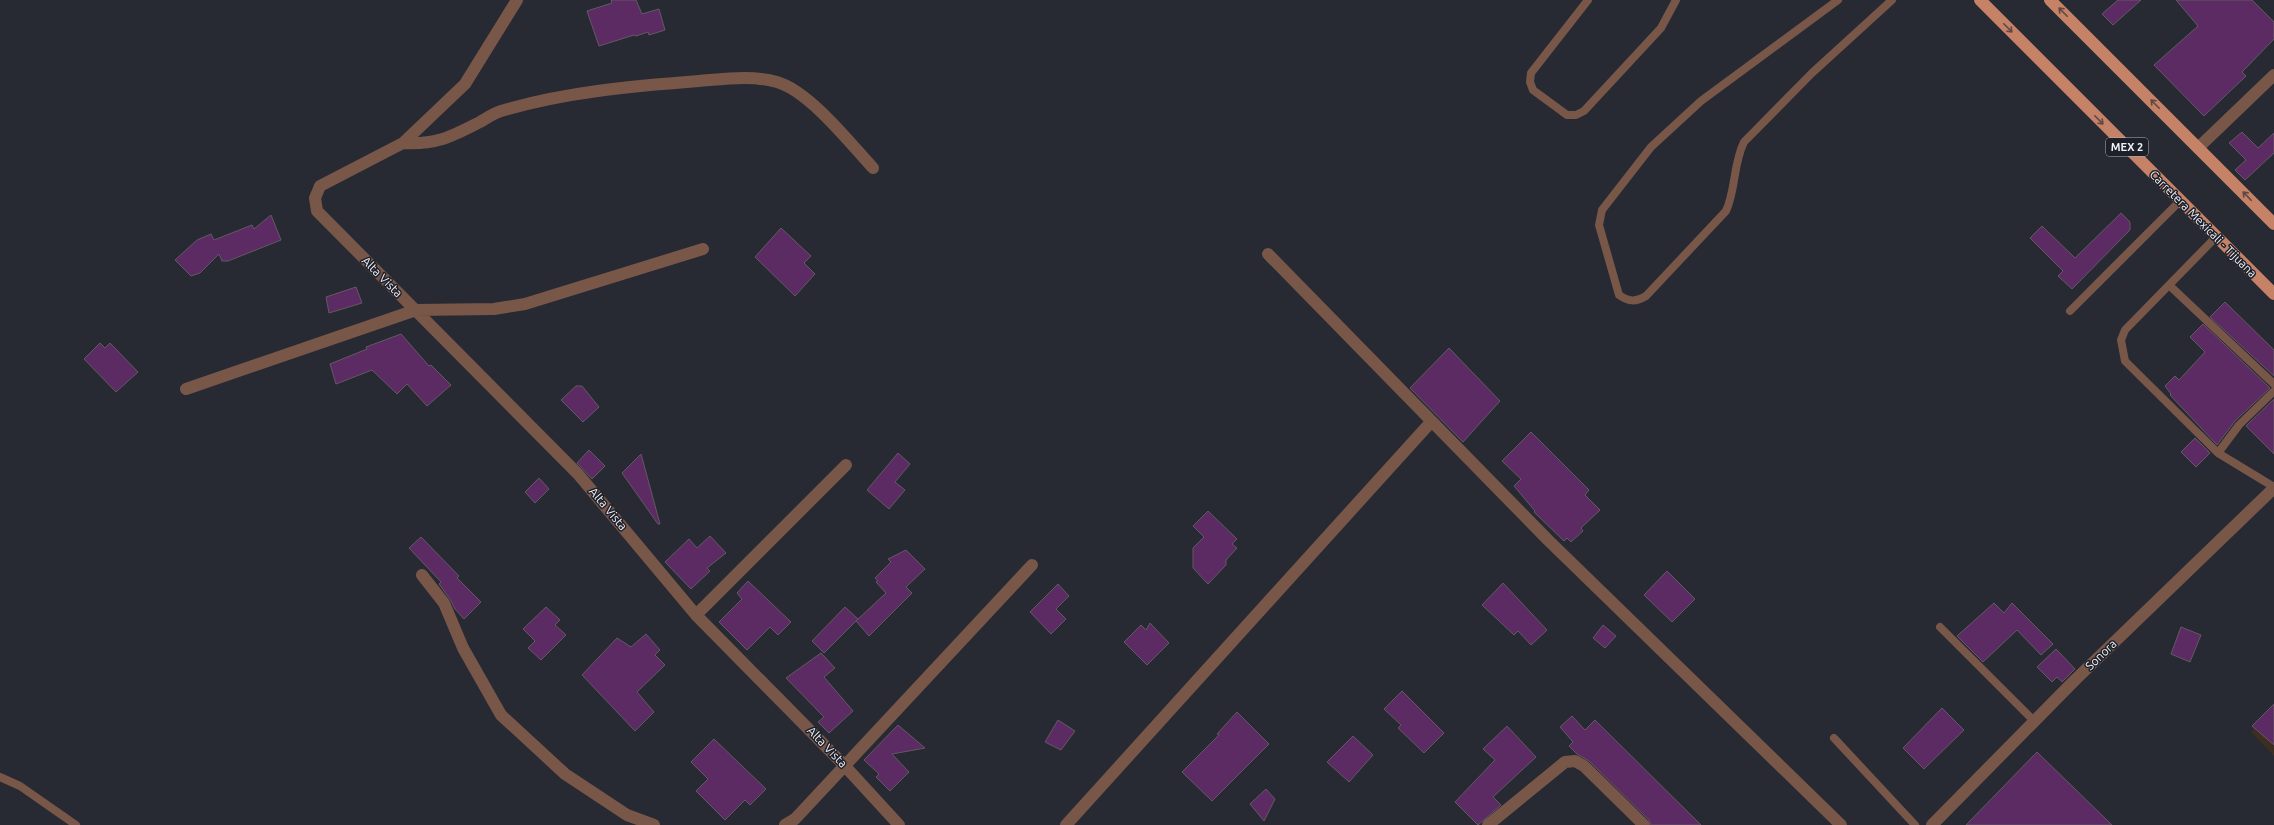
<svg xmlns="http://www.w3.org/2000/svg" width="2274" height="825" font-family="Ubuntu,sans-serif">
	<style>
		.industrial { fill: #3c2e21 }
		.building { fill: #5d2b63; stroke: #625a63 }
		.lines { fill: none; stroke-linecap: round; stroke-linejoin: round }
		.lane { stroke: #785749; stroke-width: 8 }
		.street { stroke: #785749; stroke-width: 12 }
		.primary { stroke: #c58266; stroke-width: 12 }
		.oneway { stroke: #604741 }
		.labels { text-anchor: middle; stroke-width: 3; stroke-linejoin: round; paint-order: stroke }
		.shield { fill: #1d2029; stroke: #b0b2ba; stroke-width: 1 }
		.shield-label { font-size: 11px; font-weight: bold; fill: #eff1f8 }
		.street-label { font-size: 12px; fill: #eff1f8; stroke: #1d2029 }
	</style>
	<rect width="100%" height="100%" fill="#272933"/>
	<path class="industrial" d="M2274,710V756L2251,732Z"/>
	<path class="building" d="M611,0H636L642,14L659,9L665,30L649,35L648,32L636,36L634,35L599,46L587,11L612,3Z
		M2118,0H2141L2113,25L2102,14Z
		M2176,0H2252L2274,22V39L2242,72L2246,76L2204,116L2154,65L2198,26Z
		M2242,132L2258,148L2274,133V153L2245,180L2235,170L2246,160L2229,143Z
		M2121,213L2130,222V230L2072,289L2058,276L2063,271L2030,238L2042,226L2075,258Z
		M271,215L281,240L228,261H222L219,254L200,273L191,276L175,260L197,240L211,234L214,240L252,225L254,229Z
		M781,228L811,256L804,263L815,274L795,296L755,257Z
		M356,287L362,303L329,313L326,297Z
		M2225,302L2274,350V376L2210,317Z
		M2203,324L2270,388L2235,421L2217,445L2170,395L2171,394L2165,386L2175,376L2179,380L2205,352L2190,337Z
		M401,334L429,366L431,365L451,385L427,406L407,384L397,394L372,370L336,384L330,364L367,349L366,347Z
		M100,343L105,348L110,343L138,372L116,392L84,359Z
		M1449,348L1500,401L1463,442L1410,388Z
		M576,386H582L599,407L583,422L561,400Z
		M2274,399V454L2246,426Z
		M1531,432L1589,490L1585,495L1600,510L1581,528L1583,531L1571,542L1567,538L1564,541L1534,512L1535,511L1514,486L1521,479L1502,461Z
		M2195,438L2210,453L2196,467L2181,452Z
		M589,450L605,466L592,479L577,463Z
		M898,453L910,464L895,482L905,490L889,509L867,490Z
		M641,454L660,524H658L622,473Z
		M539,478L549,489L535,503L525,492Z
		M1208,511L1237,539L1232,544L1237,548L1226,560V565L1208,584L1193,568V548L1204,537L1193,526Z
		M710,536L726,553L707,568L710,571L691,589L665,562L689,539L697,548Z
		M421,537L459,576L457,578L481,602L464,619L455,609L450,599L439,584L441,582L409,548Z
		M906,550L925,569L906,587L912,593L869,636L856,621L886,593L876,582L878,581L875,578L891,562L888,559Z
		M1667,571L1695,599L1672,622L1644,595Z
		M748,581L791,622L778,635L770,627L747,650L719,622L742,599L737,593Z
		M1503,583L1547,630L1531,645L1518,631L1514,635L1482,605Z
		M1058,584L1069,596L1056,609L1066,619L1051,634L1030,612Z
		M1994,603L2004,613L2012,603L2053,644L2041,655L2017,630L1983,662L1957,636Z
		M546,607L560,620L555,625L566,635L541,660L528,648L535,641L523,629Z
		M845,607L858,619L824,653L812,641Z
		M1150,623L1169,643L1147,665L1124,642L1141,625L1146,630Z
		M1603,625L1616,636L1605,648L1593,638Z
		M2181,627L2201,635L2190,662L2171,654Z
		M646,634L660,650L655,655L665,665L637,692L654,712L635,731L582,675L617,638L631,647Z
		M2056,649L2075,669L2062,682L2057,677L2052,682L2037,667Z
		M821,653L835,668L824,677L853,711L829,733L818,722L824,717L786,678Z
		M1402,691L1444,733L1424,753L1398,728L1401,725L1384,709Z
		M2274,704V745L2252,726Z
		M1942,708L1964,730L1924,769L1903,748Z
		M1237,712L1269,744L1212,801L1182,772L1219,735L1217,734Z
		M1572,716L1585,730L1595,720L1701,825H1651L1649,820L1589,761L1577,754L1569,746L1573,742L1560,727Z
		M1058,720L1075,731L1061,750L1045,742Z
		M898,725L925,748L892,754L909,772L890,791L876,777L879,774L864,760Z
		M1507,726L1536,757L1493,797L1501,805L1478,825L1455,802L1495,760L1483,749Z
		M1353,736L1373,755L1349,782L1327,762Z
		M714,739L766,789L750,805L745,800L725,820L696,791L708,779L691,762Z
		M2037,752L2112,825H1966Z
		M1266,789L1275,799L1264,821L1250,804Z"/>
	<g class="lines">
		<path class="lane" d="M1588,0L1531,73L1530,82L1533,90L1567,115H1576L1584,111L1661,28L1676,0
			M1838,0L1701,101L1651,147L1602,210L1599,225L1619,295C1629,302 1636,302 1646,296L1726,211C1736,189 1733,164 1744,142L1812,73L1892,0
			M2216,237L2125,330L2121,340L2125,361L2218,453
			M2169,285L2274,384
			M2070,311L2180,201
			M2274,391L2239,425L2218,453L2274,487
			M1940,627L2034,721
			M1834,738L1915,825
			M0,777L20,786L76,825"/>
		<path class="street" d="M517,0L465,84L403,143L320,186L315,198L317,211L578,474L696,615L843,764L899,825
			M403,143C437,145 450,137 480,122C487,118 494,113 501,111C565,92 633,86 699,81C724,79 752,75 777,82C809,91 850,143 873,168
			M2199,147L2274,75
			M1268,254L1548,540L1841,825
			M186,389L416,310L494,309L525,304L703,249
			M422,575L444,603L463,648L501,715L565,774L627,815L654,825
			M696,615L846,465
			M785,825L795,819L1032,565
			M1066,825L1431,422
			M1488,825L1565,762L1575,761L1584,766L1644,825
			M1932,825L2075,680L2274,488"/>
		<path class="primary" d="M1980,0L2274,294
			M2050,0L2274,224"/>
	</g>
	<defs><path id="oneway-shaft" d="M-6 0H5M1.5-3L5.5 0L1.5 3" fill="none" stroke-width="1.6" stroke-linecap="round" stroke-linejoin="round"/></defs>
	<g class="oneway">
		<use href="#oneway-shaft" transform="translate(2063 12) rotate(-135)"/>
		<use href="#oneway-shaft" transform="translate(2008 28) rotate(45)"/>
		<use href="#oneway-shaft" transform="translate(2155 104) rotate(-135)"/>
		<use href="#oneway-shaft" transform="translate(2099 120) rotate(45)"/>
		<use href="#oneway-shaft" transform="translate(2247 196) rotate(-134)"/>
	</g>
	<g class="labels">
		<rect class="shield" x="2106" y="138" width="42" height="18" rx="3"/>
		<g class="shield-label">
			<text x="2127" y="151">MEX 2</text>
		</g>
		<g class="street-label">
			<text transform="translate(2203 224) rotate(45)" y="4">Carretera Mexicali - Tijuana</text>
			<text transform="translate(382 277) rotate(45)" y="4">Alta Vista</text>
			<text transform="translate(608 509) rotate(50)" y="4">Alta Vista</text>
			<text transform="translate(2101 655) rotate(-44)" y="4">Sonora</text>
			<text transform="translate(827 747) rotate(46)" y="4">Alta Vista</text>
		</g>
	</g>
</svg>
